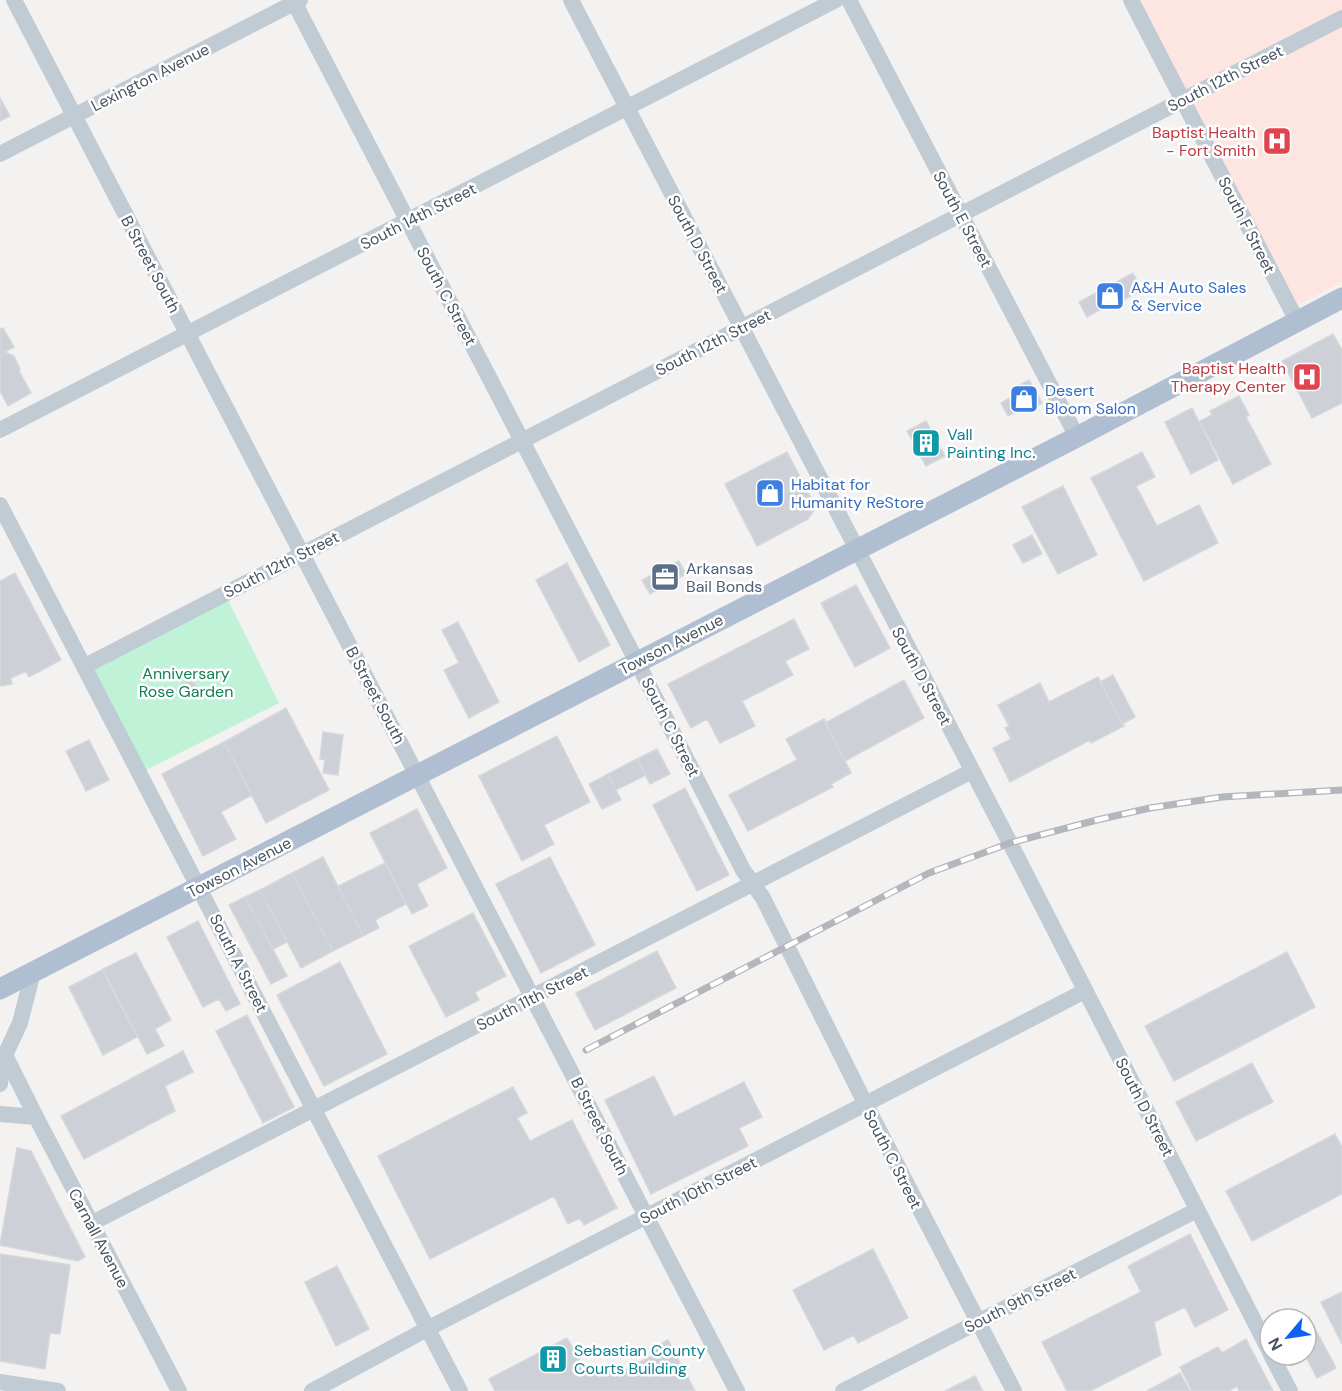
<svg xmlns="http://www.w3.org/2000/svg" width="1342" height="1391" font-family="'DM Sans',sans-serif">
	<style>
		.medical { fill: #fde6e2 }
		.green { fill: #bff2d6 }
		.building { fill: #cdd0d6; stroke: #d5d7dd; stroke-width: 1.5 }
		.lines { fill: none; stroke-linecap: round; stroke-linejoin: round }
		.minor { stroke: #c1cbd4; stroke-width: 16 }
		.major { stroke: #b0bed1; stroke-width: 21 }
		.rail-casing { stroke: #b3b6bc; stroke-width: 7 }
		.rail { stroke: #fff; stroke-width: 4.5; stroke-dasharray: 14; stroke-linecap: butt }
		.labels { text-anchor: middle; stroke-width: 5; stroke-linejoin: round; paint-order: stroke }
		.street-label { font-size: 16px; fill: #485360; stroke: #fff }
		.health-label { font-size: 16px; fill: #be3a42; stroke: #fff; text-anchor: end }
		.shop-label { font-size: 16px; fill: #366cbe; stroke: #fff; text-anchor: start }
		.culture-label { font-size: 16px; fill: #0d838f; stroke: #fff; text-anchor: start }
		.service-label { font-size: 16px; fill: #4e5e75; stroke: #fff; text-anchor: start }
		.park-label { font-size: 16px; fill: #128252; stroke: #fff }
	</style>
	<rect width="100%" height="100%" fill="#f4f1f1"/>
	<path class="medical" d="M1139,0H1342V282L1298,305Z"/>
	<path class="green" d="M225,594L279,703L140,773L85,666Z"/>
	<path class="building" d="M0,98L10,116L0,121Z
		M1133,273L1142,290L1109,308L1108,305L1087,317L1079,302Z
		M3,328L14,347L5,352L14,356L20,369L19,371L31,393L8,406L0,391V329Z
		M1333,334L1342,350V403L1312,418L1282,361Z
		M1029,380L1042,403L1024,412L1022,408L1008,416L1001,403L1015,395L1012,389Z
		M1239,396L1249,415L1246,417L1271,464L1233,484L1200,421L1212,415L1210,411Z
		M1192,408L1218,460L1191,474L1165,422Z
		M926,421L945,456L926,466L907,431Z
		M787,452L814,503L815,509L808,519L757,546L725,484Z
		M1142,452L1155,477L1136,486L1157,526L1199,505L1218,543L1144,581L1091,478Z
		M1063,486L1097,555L1058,574L1022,507Z
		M1032,535L1042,554L1023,563L1013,545Z
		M679,561L686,574L650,594L642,580Z
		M567,563L610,645L579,662L536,580Z
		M15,573L61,660L29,677L26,671L11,678L12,684L0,686V581Z
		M856,585L890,648L855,667L821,603Z
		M794,619L809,649L785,661L793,675L742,701L755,726L720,743L707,719L691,728L668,684Z
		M458,622L499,702L469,718L444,670L459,663L442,630Z
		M1113,675L1135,717L1122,724L1100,682Z
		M1098,677L1124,726L1091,743L1090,740L1010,782L993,748L1011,739L1005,728L1009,726L998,705L1040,683L1049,702Z
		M904,680L924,718L845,761L825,723Z
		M179 690a9 9 0 1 1 18 0a9 9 0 1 1-18 0Z
		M286,708L329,790L266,823L224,742Z
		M824,719L851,773L831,784L833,787L748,831L729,795L797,760L786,739Z
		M323,732L343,735L338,775L323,773L325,760L320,759Z
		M557,736L590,802L544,825L554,844L522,861L479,776Z
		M89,740L109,780L86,791L66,751Z
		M224,742L252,795L221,812L236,839L203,856L162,774Z
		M657,749L670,774L650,784L637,759Z
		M637,759L646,775L616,790L608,774Z
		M608,774L621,800L602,809L589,784Z
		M685,788L729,875L697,891L653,805Z
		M417,809L447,868L417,884L428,906L412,914L370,833Z
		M323,857L363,936L333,951L292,873Z
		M550,857L595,945L541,973L496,884Z
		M385,863L406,904L375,920L379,928L363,936L338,886Z
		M292,873L333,951L301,968L260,890Z
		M260,890L287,942L273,949L245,897Z
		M245,897L287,976L271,984L229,905Z
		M473,913L506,976L475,992L479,1000L446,1017L409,946Z
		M198,921L240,1004L226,1011L219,999L203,1007L167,937Z
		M657,951L676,988L595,1030L576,993Z
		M1287,952L1315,1007L1174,1081L1145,1026Z
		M136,953L171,1020L155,1029L164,1046L147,1054L103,969Z
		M340,962L387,1054L324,1086L277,995Z
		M102,970L137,1037L103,1055L69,987Z
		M247,1015L294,1107L263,1123L216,1031Z
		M183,1051L193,1072L165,1086L175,1111L84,1159L61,1116Z
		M1252,1063L1273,1102L1196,1141L1176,1102Z
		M654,1076L674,1117L744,1082L762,1117L739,1128L748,1146L651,1194L605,1100Z
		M513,1087L527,1113L517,1118L530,1141L572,1120L617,1208L584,1225L580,1218L568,1224L554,1196L430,1259L378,1156Z
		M1335,1134L1342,1147V1194L1252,1241L1226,1191Z
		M17,1148L31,1151L85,1257L78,1261L0,1245Z
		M1190,1234L1228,1310L1195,1327L1185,1307L1154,1322L1161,1355L1090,1391H1067L1042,1342L1141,1292L1128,1266Z
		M873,1249L908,1318L858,1343L854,1335L824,1350L793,1290Z
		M0,1254L70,1265L60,1334L50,1333L45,1369L0,1361Z
		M337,1266L369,1329L336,1346L305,1282Z
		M1342,1292V1344L1321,1302Z
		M1309,1317L1336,1368L1317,1378L1305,1355L1306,1319Z
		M567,1338L584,1368L589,1365L592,1373L608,1364L614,1376L655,1354L652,1348L668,1340L695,1391H495L489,1379Z
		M1246,1339L1273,1391H1239L1237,1386L1229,1391H1192L1180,1367L1218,1347L1222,1353Z
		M1180,1373L1190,1391H1147Z
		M975,1376L983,1391H945Z"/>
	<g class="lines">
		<path class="minor" d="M14,0L737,1391
			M293,0L637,662L743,870L763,898L865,1103L1014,1391
			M571,0L1010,843L1270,1352
			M849,0L1077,437
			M1131,0L1297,321
			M0,154L300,0
			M0,430L836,0
			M0,505L460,1391
			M85,666L1342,18
			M33,972L20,1023L5,1055L36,1117
			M0,1084L4,1053
			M0,1114L36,1117L179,1391
			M92,1223L972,771
			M1271,1355L1290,1391
			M0,1382L58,1391
			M312,1391L427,1329L1085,991
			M843,1391L1197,1210"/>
		<path class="major" d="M0,989L1077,437L1342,298"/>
		<g class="rail-casing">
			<path id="rail" d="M586,1050L929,873L1010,843L1097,820L1150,808L1222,797L1342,790"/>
		</g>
		<use href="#rail" class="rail"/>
	</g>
	<defs>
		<g id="hospital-square" transform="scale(1.5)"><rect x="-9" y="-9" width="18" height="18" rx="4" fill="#e0444e" stroke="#fff"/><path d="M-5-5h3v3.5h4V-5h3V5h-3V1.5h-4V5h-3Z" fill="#fff"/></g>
		<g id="shop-square" transform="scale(1.5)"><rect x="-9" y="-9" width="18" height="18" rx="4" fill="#3f7fe0" stroke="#fff"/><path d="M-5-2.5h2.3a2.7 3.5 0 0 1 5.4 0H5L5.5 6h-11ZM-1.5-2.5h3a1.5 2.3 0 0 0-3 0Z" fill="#fff"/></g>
		<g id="building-square" transform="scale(1.5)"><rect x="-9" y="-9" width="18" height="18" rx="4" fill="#0f9aa8" stroke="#fff"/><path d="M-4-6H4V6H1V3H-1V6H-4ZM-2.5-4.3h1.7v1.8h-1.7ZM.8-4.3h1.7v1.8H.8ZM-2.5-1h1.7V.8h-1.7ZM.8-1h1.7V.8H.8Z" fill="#fff"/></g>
		<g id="office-square" transform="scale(1.5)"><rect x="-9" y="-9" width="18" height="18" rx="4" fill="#5c6f8a" stroke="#fff"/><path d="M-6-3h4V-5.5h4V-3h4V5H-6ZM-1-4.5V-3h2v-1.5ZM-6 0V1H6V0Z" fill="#fff"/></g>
	</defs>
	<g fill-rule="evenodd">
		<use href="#hospital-square" x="1277" y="141"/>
		<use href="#shop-square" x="1110" y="296"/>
		<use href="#hospital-square" x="1307" y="377"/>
		<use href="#shop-square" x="1024" y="399"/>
		<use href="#building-square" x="926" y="443"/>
		<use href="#shop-square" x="770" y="493"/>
		<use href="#office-square" x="665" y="577"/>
		<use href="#building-square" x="553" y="1359"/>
	</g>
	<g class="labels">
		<g class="street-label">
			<text transform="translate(150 77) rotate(-27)" y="6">Lexington Avenue</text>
			<text transform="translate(1225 78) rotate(-27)" y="6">South 12th Street</text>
			<text transform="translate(418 216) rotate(-27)" y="6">South 14th Street</text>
			<text transform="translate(963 219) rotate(62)" y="6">South E Street</text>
			<text transform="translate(1247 225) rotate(63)" y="6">South F Street</text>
			<text transform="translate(698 244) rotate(62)" y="6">South D Street</text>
			<text transform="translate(151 264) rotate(62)" y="6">B Street South</text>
			<text transform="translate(447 296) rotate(62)" y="6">South C Street</text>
			<text transform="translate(713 342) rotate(-27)" y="6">South 12th Street</text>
			<text transform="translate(281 564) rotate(-27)" y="6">South 12th Street</text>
			<text transform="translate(671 644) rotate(-27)" y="6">Towson Avenue</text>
			<text transform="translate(922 676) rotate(62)" y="6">South D Street</text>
			<text transform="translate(376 695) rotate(62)" y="6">B Street South</text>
			<text transform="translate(671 727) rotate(63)" y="6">South C Street</text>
			<text transform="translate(239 867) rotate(-27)" y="6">Towson Avenue</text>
			<text transform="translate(239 963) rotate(63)" y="6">South A Street</text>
			<text transform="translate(532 998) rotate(-27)" y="6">South 11th Street</text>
			<text transform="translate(1145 1107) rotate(63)" y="6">South D Street</text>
			<text transform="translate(600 1126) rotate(63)" y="6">B Street South</text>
			<text transform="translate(893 1159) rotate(63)" y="6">South C Street</text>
			<text transform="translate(698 1190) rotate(-27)" y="6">South 10th Street</text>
			<text transform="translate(99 1238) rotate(62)" y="6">Carnall Avenue</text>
			<text transform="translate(1020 1300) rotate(-27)" y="6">South 9th Street</text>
		</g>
		<g class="health-label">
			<text x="1256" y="138">Baptist Health<tspan x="1256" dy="18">- Fort Smith</tspan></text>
			<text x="1286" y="374">Baptist Health<tspan x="1286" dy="18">Therapy Center</tspan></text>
		</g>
		<g class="shop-label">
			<text x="1131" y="293">A&amp;H Auto Sales<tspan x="1131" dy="18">&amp; Service</tspan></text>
			<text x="1045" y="396">Desert<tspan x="1045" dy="18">Bloom Salon</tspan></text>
			<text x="791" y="490">Habitat for<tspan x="791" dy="18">Humanity ReStore</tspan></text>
		</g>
		<g class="culture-label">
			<text x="947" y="440">Vall<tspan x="947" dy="18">Painting Inc.</tspan></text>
			<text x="574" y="1356">Sebastian County<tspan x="574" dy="18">Courts Building</tspan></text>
		</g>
		<g class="service-label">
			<text x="686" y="574">Arkansas<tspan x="686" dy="18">Bail Bonds</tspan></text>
		</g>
		<g class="park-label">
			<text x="186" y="679">Anniversary<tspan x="186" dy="18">Rose Garden</tspan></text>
		</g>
	</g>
	<g transform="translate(1288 1337) rotate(241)"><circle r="28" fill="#ffffff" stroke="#b6babf" stroke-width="1.5"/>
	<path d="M0-4.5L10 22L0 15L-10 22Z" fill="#0f62f1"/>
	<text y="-9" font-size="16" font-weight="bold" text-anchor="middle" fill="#485360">N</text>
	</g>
</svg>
